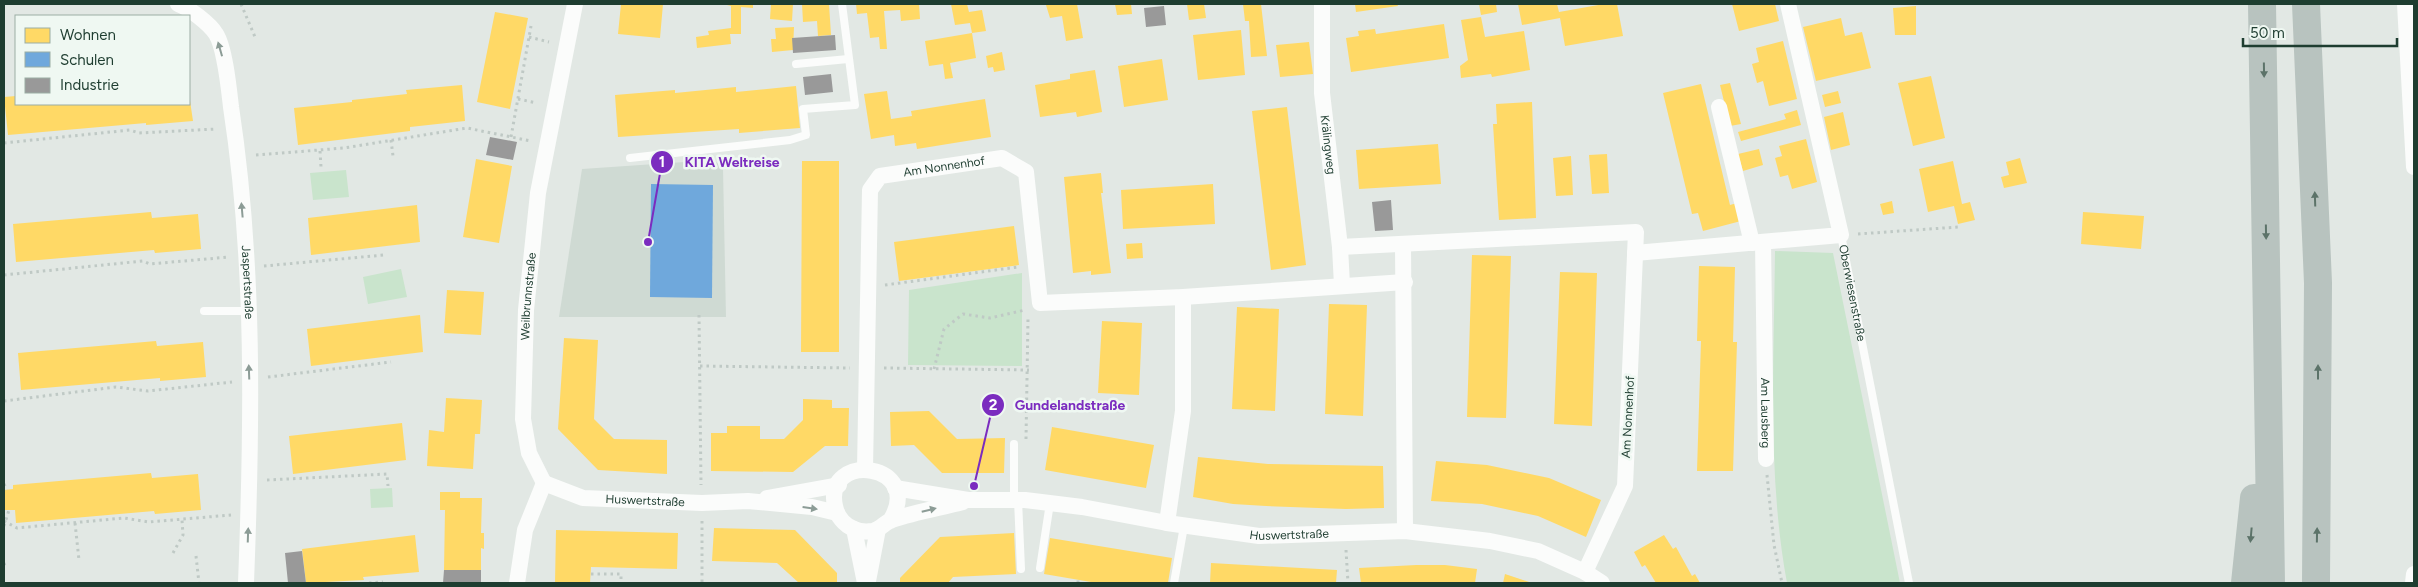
<svg xmlns="http://www.w3.org/2000/svg" width="2418" height="587" font-family="Figtree,sans-serif">
	<style>
		.built { fill: #cfdad3 }
		.green { fill: #c9e4cc }
		.homes { fill: #ffd966 }
		.schools { fill: #6fa8dc }
		.industry { fill: #999 }
		.lines { fill: none; stroke-linecap: round; stroke-linejoin: round }
		.path { stroke: #bfc9c5; stroke-width: 3; stroke-dasharray: 2.5 4; stroke-linecap: butt }
		.lane { stroke: #fbfcfb; stroke-width: 8 }
		.street { stroke: #fbfcfb; stroke-width: 16 }
		.highway { stroke: #b8c3bf; stroke-width: 28 }
		.oneway { fill: #8c9c96 }
		.oneway2 { fill: #5c7369 }
		.labels { text-anchor: middle; stroke-width: 5; stroke-linejoin: round; paint-order: stroke }
		.street-label { font-size: 12px; fill: #1e3d30; stroke: #eff8f2 }
		.leader { fill: none; stroke: #7b2cbf; stroke-width: 2 }
		.callout-dot { fill: #7b2cbf; stroke: #eff8f2; stroke-width: 2 }
		.mark-label { font-size: 15px; text-anchor: middle; font-weight: bold; fill: #fff }
		.callout-label { font-size: 14px; text-anchor: middle; font-weight: bold; fill: #7b2cbf; stroke: #eff8f2; stroke-width: 5; stroke-linejoin: round; paint-order: stroke }
	</style>
	<rect width="100%" height="100%" fill="#e2e8e4"/>
	<path class="built" d="M714,160L723,168L726,317H559L582,169Z"/>
	<path class="green" d="M346,170L349,197L313,200L310,173Z
		M1775,251L1833,253L1900,583H1787C1767,475 1774,361 1775,251Z
		M401,269L407,297L368,304L363,277Z
		M1022,273V366L908,365L909,290Z
		M392,488L393,507L371,508L370,489Z"/>
	<path class="homes" d="M621,4H663L660,38L618,34Z
		M723,4H753V8L741,7V34H730L731,44L697,48L696,37L709,35L708,31L731,28V6Z
		M771,4H793L792,21L770,19Z
		M802,4H829L831,35L818,36L817,21L803,22Z
		M856,4H919L920,19L901,21L900,10L884,11L887,49H880L879,37L870,38L867,13L857,14Z
		M951,4H967L969,12L982,10L986,31L972,33L970,23L955,25Z
		M1049,4H1077L1083,38L1066,41L1062,16L1050,18L1046,5Z
		M1115,4H1131L1132,14L1117,15Z
		M1187,4H1204L1206,18L1189,20Z
		M1243,4H1261L1267,56L1251,57L1249,21H1245Z
		M1355,4H1397L1398,6L1356,12Z
		M1479,4H1496L1497,12L1481,15Z
		M1518,4H1557L1559,12L1604,4H1617L1623,36L1565,46L1560,18L1522,25Z
		M1732,4H1775L1779,21L1739,31Z
		M1916,6V35H1895L1893,8Z
		M495,12L528,18L510,109L477,102Z
		M1481,17L1485,37L1524,31L1530,70L1492,77L1491,74L1461,78L1460,66L1468,60L1461,20Z
		M1841,18L1845,36L1862,32L1871,68L1816,81L1803,27Z
		M1444,24L1449,58L1351,72L1346,38L1359,36L1358,31L1375,29L1376,34Z
		M794,27L793,50L772,52L771,39H776L775,28Z
		M1241,30L1245,75L1198,80L1193,35Z
		M972,33L976,58L950,63L953,78L945,79L943,64L929,66L925,41Z
		M1783,41L1797,99L1769,106L1763,81L1757,83L1752,64L1759,62L1756,48Z
		M1309,42L1313,74L1280,77L1276,45Z
		M1002,52L1005,70L994,72L993,67L988,68L986,56Z
		M1162,59L1168,100L1124,107L1118,66Z
		M1095,70L1102,112L1077,117L1076,112L1040,117L1035,85L1070,79V74Z
		M1931,76L1945,138L1913,146L1898,83Z
		M1730,83L1741,124L1730,126L1720,85Z
		M1701,84L1730,205L1737,203L1741,221L1703,231L1698,213L1692,214L1663,93Z
		M462,85L465,121L410,127V131L298,145L294,108L352,102V100L407,94L406,90Z
		M796,86L800,128L739,133V129L618,137L615,95L675,90V93L736,87V92Z
		M887,91L891,119L912,116L911,111L985,99L991,137L917,149L916,143L895,146L894,135L871,139L864,94Z
		M1838,91L1841,103L1825,107L1822,95Z
		M189,94L193,121L146,125V123L8,135L4,97L16,96V104H189Z
		M1532,102L1536,218L1499,220L1493,124H1497L1496,104Z
		M1287,107L1306,265L1271,270L1252,111Z
		M1797,110L1801,125L1741,141L1738,132L1786,119L1784,114Z
		M1843,112L1850,145L1831,150L1824,117Z
		M1806,139L1817,182L1792,189L1788,175L1780,177L1775,158L1782,156L1779,146Z
		M1438,144L1441,184L1359,189L1356,150Z
		M1759,149L1763,165L1743,171L1738,154Z
		M1607,154L1609,193L1592,194L1589,155Z
		M1571,156L1573,195L1556,196L1553,158Z
		M2020,158L2027,183L2004,188L2001,177L2009,175L2006,162Z
		M476,159L512,166L499,243L463,237Z
		M802,161H839V352H801Z
		M1953,161L1962,204L1970,202L1975,220L1958,224L1954,206L1928,212L1919,169Z
		M1101,173L1103,193H1101L1111,273L1091,275V271L1073,273L1064,177Z
		M1213,184L1215,224L1123,229L1121,190Z
		M1892,201L1894,213L1883,215L1880,204Z
		M417,205L420,242L311,255L308,218Z
		M151,212L152,218L198,214L201,249L155,253L154,250L16,262L13,224Z
		M2083,212L2144,216L2141,249L2081,244Z
		M1014,226L1019,265L899,281L894,242Z
		M1142,243L1143,258L1127,259L1126,244Z
		M1472,255L1511,256L1506,418L1467,417Z
		M1699,266L1735,267L1733,342H1737L1733,471H1697L1701,341H1697Z
		M1560,272L1597,273L1592,426L1554,424Z
		M447,290L484,292L481,335L444,333Z
		M1329,304L1367,305L1363,416L1325,414Z
		M1237,307L1279,309L1275,411L1232,409Z
		M420,315L423,352L311,366L307,329Z
		M1102,321L1142,323L1139,395L1098,393Z
		M564,338L598,340L594,419L614,439L667,440V474L598,470L558,429Z
		M156,341L157,346L203,342L206,377L160,381V378L21,390L18,353Z
		M446,398L482,400L480,434H475L473,469L427,466L429,430L444,432Z
		M803,399L832,400V408H849L848,446H825L793,472L711,471V433H727V426H760V439H784L803,420Z
		M929,411L957,439L1005,438L1004,473H942L914,445L891,446L890,412Z
		M402,423L406,460L293,474L289,436Z
		M1052,427L1154,445L1146,488L1045,470Z
		M1198,457L1268,464L1383,466L1384,508L1346,509L1266,506L1233,504L1193,497Z
		M1436,461L1487,465L1549,478L1601,500L1586,537L1538,516L1482,504L1431,501Z
		M151,473L152,478L198,474L201,510L155,514L154,511L16,523L15,510H4V490L13,489V485Z
		M440,492H460V498H482L481,533H484V549L481,548V570H444L445,510H440Z
		M714,528L795,530L837,573V583H799L777,563L712,561Z
		M556,530L678,533L677,569L591,567L590,583H555Z
		M1014,533L1016,574L953,577L948,583H900V578L940,537Z
		M415,535L419,572L363,577L364,580L306,583L302,549Z
		M1664,535L1673,549L1676,547L1692,576L1695,574L1700,583H1656L1645,565L1642,567L1634,552Z
		M1050,538L1172,558L1168,583H1097L1044,574Z
		M1211,563L1337,570L1336,583H1210Z
		M1416,565H1445L1477,569L1475,583H1361L1359,568Z
		M1505,574L1532,583H1503Z"/>
	<path class="schools" d="M651,184L713,185L712,298L650,297Z"/>
	<path class="industry" d="M1164,6L1166,25L1146,27L1144,8Z
		M835,35L836,50L793,53L792,38Z
		M831,74L833,92L805,95L803,77Z
		M490,137L517,142L513,160L486,155Z
		M1391,200L1393,230L1375,231L1372,202Z
		M302,551L306,583H288L285,553Z
		M444,570H481V583H443Z"/>
	<g class="lines">
		<path class="path" d="M241,4L255,37
			M529,37L549,42
			M518,99L537,103
			M511,137L531,26
			M391,140L393,156
			M4,143L130,130L139,133L216,129
			M320,151L321,167
			M256,155L344,148L467,128L531,141
			M1858,234L1958,227
			M264,266L384,255
			M4,275L143,261L150,264L229,257
			M885,285L1018,267
			M699,315L701,485
			M700,366L850,368
			M884,368L1029,370
			M934,369L944,329L963,314L990,318L1025,310
			M268,377L391,362
			M4,401L116,387L148,391L232,382
			M1026,439L1028,318
			M1767,475L1774,545L1782,583
			M267,480L387,474L388,486
			M4,484L7,490
			M4,521L17,528L124,518L149,522L231,515
			M702,521V583
			M75,523L79,560
			M4,526L9,510
			M1346,550L1348,583
			M173,553L183,535L182,520
			M196,556L199,583
			M4,563L5,566
			M591,574H621V583
			M369,583L383,582
			M1078,583V580"/>
		<g class="lane">
			<path d="M796,64L848,59"/>
			<path d="M630,158L790,140L806,135L803,109L855,105L842,4"/>
			<path id="s1" d="M1841,235L1909,583"/>
			<path d="M204,311H247"/>
			<path d="M1014,444V500"/>
			<path d="M1018,500L1021,569"/>
			<path d="M1040,568L1050,503"/>
			<path d="M1174,583L1184,526"/>
		</g>
		<g class="street">
			<path id="s2" d="M178,4C188,7 210,24 216,34C225,48 229,90 231,107C255,264 252,426 246,583"/>
			<path id="s3" d="M1322,4V93L1340,247L1342,285"/>
			<path d="M2405,4L2414,167"/>
			<path d="M1719,107L1752,243"/>
			<path id="s4" d="M1763,242L1766,459"/>
			<path d="M1403,244L1405,531"/>
			<path d="M1340,247L1636,232L1625,486L1585,572"/>
			<path d="M1635,253L1841,235L1788,4"/>
			<path id="s5" d="M865,469L870,190L880,176L1002,158L1026,172L1040,303L1183,297L1405,282"/>
			<path id="s6" d="M544,483L529,453L523,419L526,310L538,193L575,4"/>
			<path id="s7" d="M544,483L583,498L702,503L748,501L812,507L837,513"/>
			<path id="s8" d="M895,488L968,500H1025L1082,507L1167,523L1259,536L1405,531L1490,541L1538,551L1585,572L1602,583"/>
			<path d="M767,498L839,485"/>
			<path d="M890,521C926,463 823,450 835,506C837,516 844,525 854,529C860,532 866,532 873,531C881,529 885,522 892,520C915,512 940,508 963,502"/>
			<path d="M1167,523L1183,411V297"/>
			<path d="M854,529L865,583"/>
			<path d="M868,581L878,529"/>
			<path d="M517,583L525,530L544,483"/>
			<path d="M2413,583L2414,574"/>
		</g>
		<path class="highway" d="M2262,4L2271,583
			M2306,4L2318,283L2316,583
			M2245,583L2254,498"/>
	</g>
	<defs><path id="oneway-solid" d="M-6-.8H1V-3.2L6.5 0L1 3.2V.8H-6Z" transform="scale(1.25)"/></defs>
	<g class="oneway">
		<use href="#oneway-solid" transform="translate(220 49) rotate(-106)"/>
		<use href="#oneway-solid" transform="translate(242 210) rotate(-95)"/>
		<use href="#oneway-solid" transform="translate(249 372) rotate(-92)"/>
		<use href="#oneway-solid" transform="translate(810 508) rotate(8)"/>
		<use href="#oneway-solid" transform="translate(929 510) rotate(-14)"/>
		<use href="#oneway-solid" transform="translate(248 535) rotate(-88)"/>
	</g>
	<g class="oneway2">
		<use href="#oneway-solid" transform="translate(2264 70) rotate(89)"/>
		<use href="#oneway-solid" transform="translate(2315 199) rotate(-92)"/>
		<use href="#oneway-solid" transform="translate(2266 232) rotate(89)"/>
		<use href="#oneway-solid" transform="translate(2318 372) rotate(-90)"/>
		<use href="#oneway-solid" transform="translate(2251 535) rotate(95)"/>
		<use href="#oneway-solid" transform="translate(2317 535) rotate(-89)"/>
	</g>
	<g class="labels">
		<g class="street-label">
			<text dy="4" stroke="none"><textPath href="#s3" startOffset="141">Krälingweg</textPath></text>
			<text dy="4" stroke="none"><textPath href="#s5" startOffset="361">Am Nonnenhof</textPath></text>
			<text dy="4" stroke="none"><textPath href="#s2" startOffset="300">Jaspertstraße</textPath></text>
			<text dy="4" stroke="none"><textPath href="#s1" startOffset="59">Oberwiesenstraße</textPath></text>
			<text dy="4" stroke="none"><textPath href="#s6" startOffset="191">Weilbrunnstraße</textPath></text>
			<text dy="4" stroke="none"><textPath href="#s4" startOffset="171">Am Lausberg</textPath></text>
			<text transform="translate(1628 417) rotate(-87)" y="4">Am Nonnenhof</text>
			<text dy="4" stroke="none"><textPath href="#s7" startOffset="104">Huswertstraße</textPath></text>
			<text dy="4" stroke="none"><textPath href="#s8" startOffset="398">Huswertstraße</textPath></text>
		</g>
	</g>
	<path class="leader" d="M648 242L662 162M974 486L993 405"/>
	<g class="callout-dot">
		<circle cx="648" cy="242" r="5"/>
		<circle cx="974" cy="486" r="5"/>
		<circle cx="662" cy="162" r="12"/>
		<circle cx="993" cy="405" r="12"/>
	</g>
	<g class="mark-label">
		<text x="662" y="167">1</text>
		<text x="993" y="410">2</text>
	</g>
	<g class="callout-label">
		<text x="732" y="167">KITA Weltreise</text>
		<text x="1070" y="410">Gundelandstraße</text>
	</g>
	<rect width="2418" height="587" fill="none" stroke="#1e3d30" stroke-width="10"/>
	<rect x="15" y="15" width="175" height="90" fill="#eff8f2" stroke="#9bada4"/>
	<rect x="25" y="28" width="25" height="15" fill="#ffd966" stroke="#9bada4"/>
	<text x="60" y="40" font-size="15" fill="#1e3d30">Wohnen</text>
	<rect x="25" y="52" width="25" height="15" fill="#6fa8dc" stroke="#9bada4"/>
	<text x="60" y="65" font-size="15" fill="#1e3d30">Schulen</text>
	<rect x="25" y="78" width="25" height="15" fill="#999999" stroke="#9bada4"/>
	<text x="60" y="90" font-size="15" fill="#1e3d30">Industrie</text>
	<path d="M2243 38v8h154v-8" fill="none" stroke="#1e3d30" stroke-width="2.5"/>
	<text x="2250" y="38" font-size="15" fill="#1e3d30" stroke="#eff8f2" stroke-width="4" paint-order="stroke">50 m</text>
</svg>
